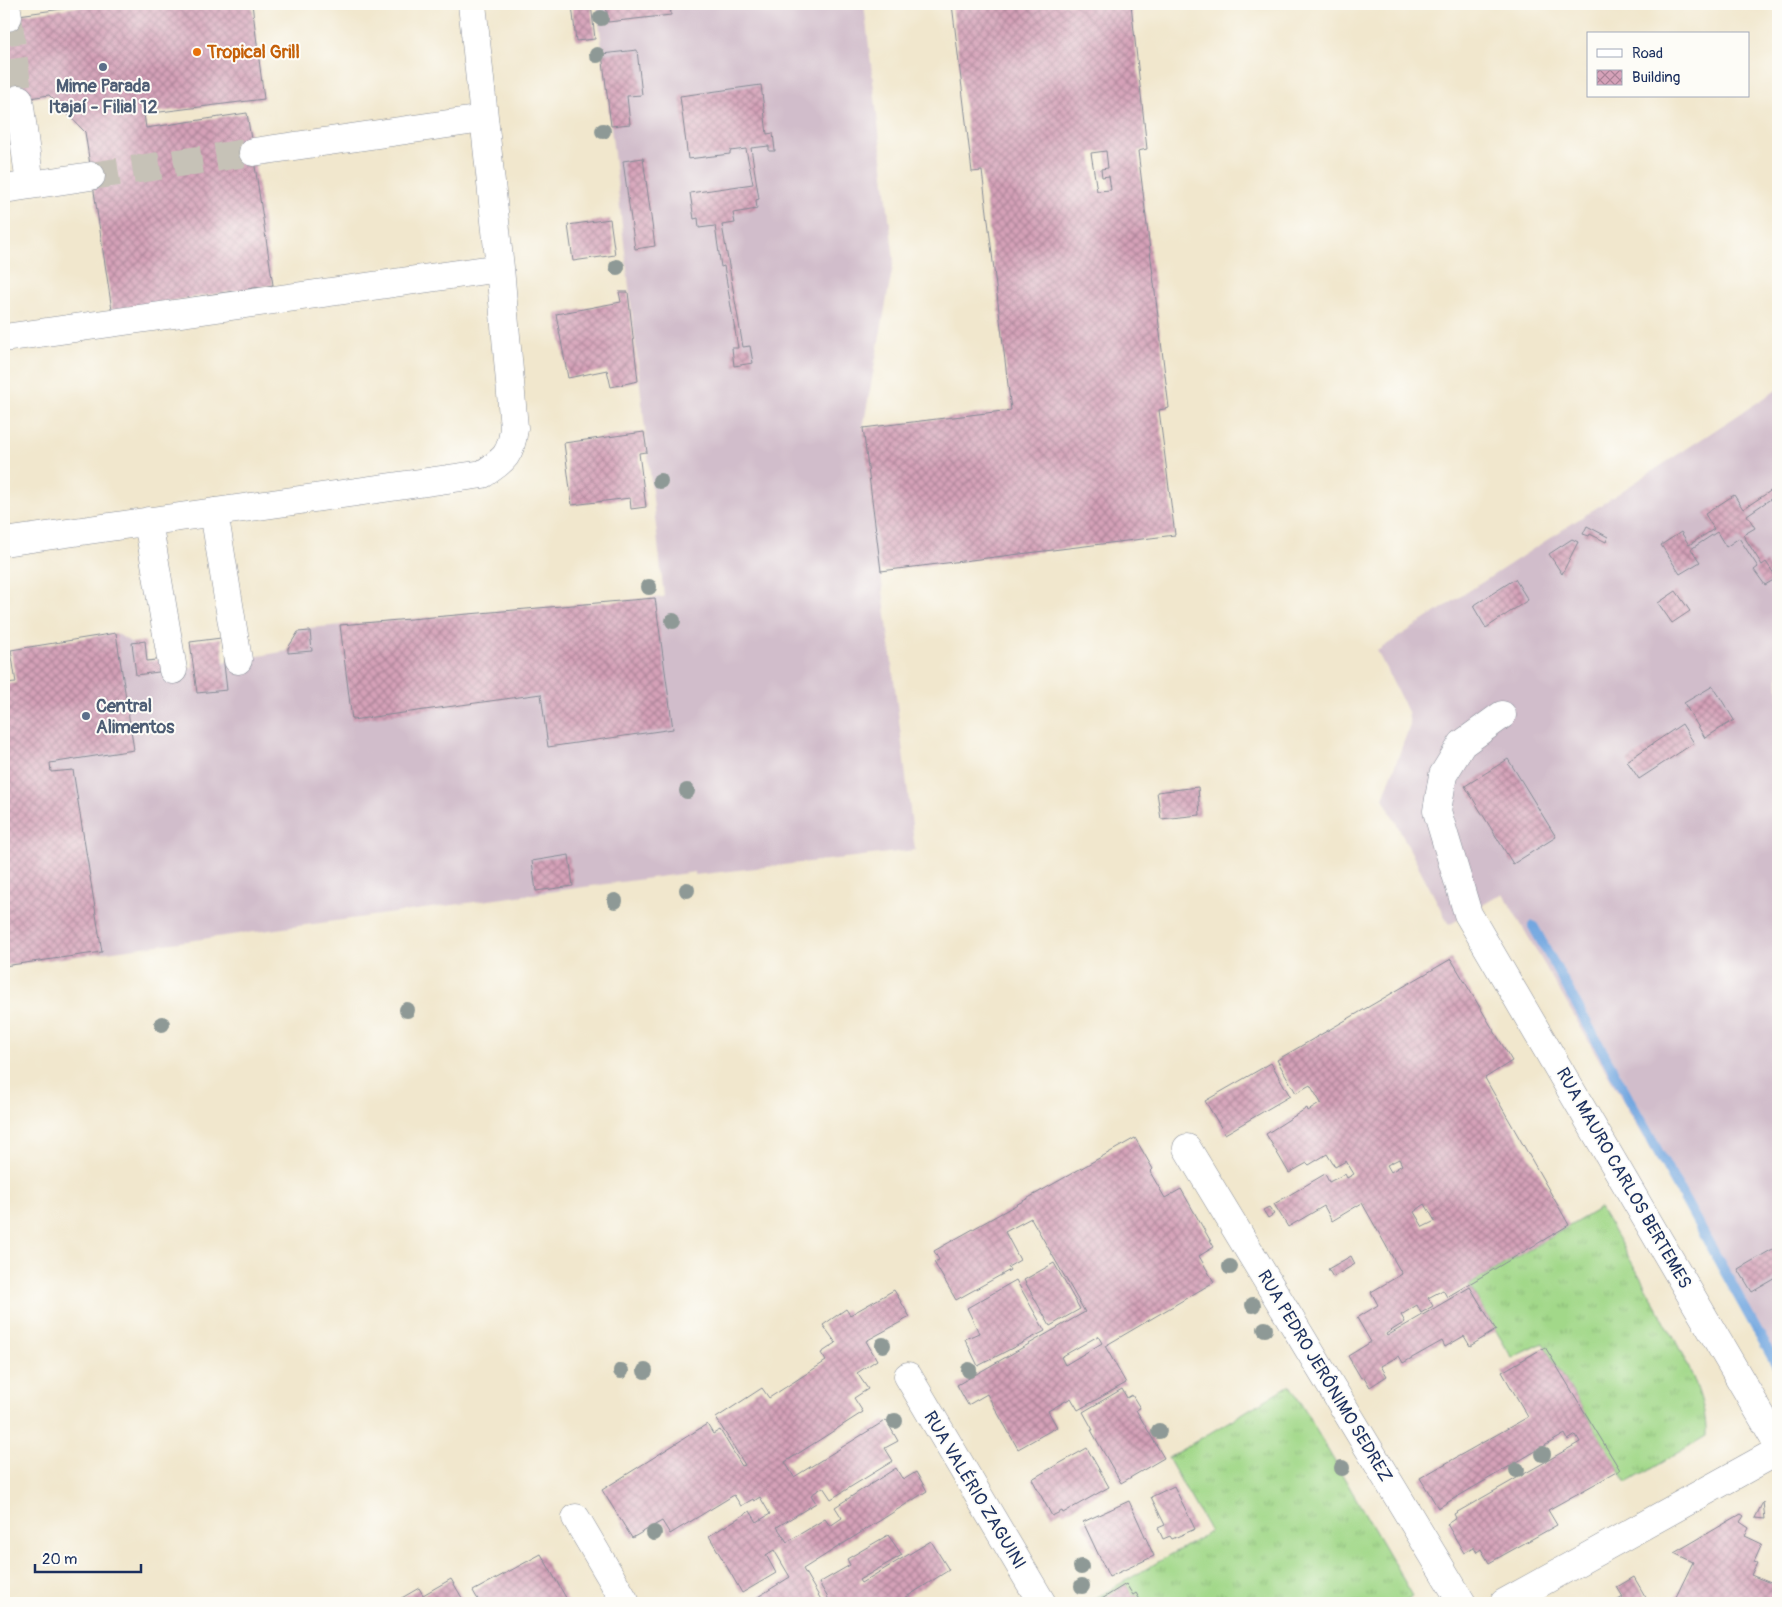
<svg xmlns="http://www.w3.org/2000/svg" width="1782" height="1607" font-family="Pangolin,sans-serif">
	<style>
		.industrial { fill: #d1bdcb }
		.grass { fill: url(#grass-tufts); stroke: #5e8474 }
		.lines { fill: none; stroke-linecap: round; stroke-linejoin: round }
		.stream { stroke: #73a7e0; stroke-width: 10 }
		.building { fill: url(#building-cross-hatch); fill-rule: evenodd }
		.minor-tunnel { stroke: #c6c2b7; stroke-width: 28; stroke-dasharray: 28 14; stroke-linecap: butt }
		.minor-casing { stroke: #868b96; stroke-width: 29 }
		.minor { stroke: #fff; stroke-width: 28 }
		.tree { fill: #8e9996 }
		.food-dot { fill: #e8710a; stroke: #fdfcf7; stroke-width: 2 }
		.service-dot { fill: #5c6f8a; stroke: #fdfcf7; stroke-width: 2 }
		.labels { text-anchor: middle; stroke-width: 4; stroke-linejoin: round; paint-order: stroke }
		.food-label { font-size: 18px; font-weight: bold; fill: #c56008; stroke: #fdfcf7; text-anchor: start }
		.service-label { font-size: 18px; font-weight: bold; fill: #4e5e75; stroke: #fdfcf7 }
		.street-label { font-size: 18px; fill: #1b2f5e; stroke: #fdfcf7 }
	</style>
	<defs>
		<pattern id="grass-tufts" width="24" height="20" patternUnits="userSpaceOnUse" patternTransform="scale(1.25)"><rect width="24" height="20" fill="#a2d889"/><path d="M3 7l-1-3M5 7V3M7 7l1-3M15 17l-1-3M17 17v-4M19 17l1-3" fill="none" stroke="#8bba79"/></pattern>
		<pattern id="building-cross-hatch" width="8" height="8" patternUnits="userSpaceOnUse" patternTransform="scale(1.25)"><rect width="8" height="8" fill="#d5a1b8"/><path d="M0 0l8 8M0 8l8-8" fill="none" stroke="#ac8499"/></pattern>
	</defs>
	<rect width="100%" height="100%" fill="#fdfcf7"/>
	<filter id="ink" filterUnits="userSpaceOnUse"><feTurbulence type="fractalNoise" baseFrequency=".02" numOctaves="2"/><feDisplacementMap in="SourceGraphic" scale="10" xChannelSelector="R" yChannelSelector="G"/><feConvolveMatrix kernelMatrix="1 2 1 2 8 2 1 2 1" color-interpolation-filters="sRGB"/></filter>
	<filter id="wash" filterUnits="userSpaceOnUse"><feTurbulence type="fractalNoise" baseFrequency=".0096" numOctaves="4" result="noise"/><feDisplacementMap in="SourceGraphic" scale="20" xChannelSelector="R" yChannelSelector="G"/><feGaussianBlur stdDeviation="1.12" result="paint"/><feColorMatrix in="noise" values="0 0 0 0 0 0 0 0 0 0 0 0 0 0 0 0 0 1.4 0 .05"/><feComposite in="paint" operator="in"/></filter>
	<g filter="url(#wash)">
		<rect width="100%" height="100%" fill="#f1e7cd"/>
		<path class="industrial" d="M597,4H864L894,260L863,428L915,850L695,875V872L4,966V684L16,682L11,650L116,633L132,643L145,641L147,661L165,659L173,670L194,667L190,642L221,638L224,662L287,651L297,629L664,597Z
			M1778,389V1370L1503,893L1449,925L1383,798L1410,725L1408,712L1377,651Z"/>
		<path class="grass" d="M1600,1208C1621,1244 1643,1281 1663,1318C1681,1351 1708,1398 1706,1436L1627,1483L1543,1343L1512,1358L1469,1285Z
			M1290,1385L1413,1596L1401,1603H1087L1210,1532L1168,1458Z"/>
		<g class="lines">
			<path class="stream" d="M1533,926L1777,1366"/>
		</g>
		<g id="blocks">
			<path class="building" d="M98,4H252L264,99L144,114L146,128L247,113L273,285L112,310L85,132L49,95L4,102V17Z
				M582,4H591L595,39L576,41L572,5Z
				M606,4H670L671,15L608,22Z
				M952,4H1131L1147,149L1138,151L1169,408L1159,410L1175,535L881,571L863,428L1011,410L982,171L972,172ZM1106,151L1108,168L1101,169L1102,177L1109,176L1111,190L1097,191L1091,153Z
				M637,50L642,95L627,96L630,124L611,126L602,54Z
				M761,85L767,134L773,133L775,151H769V146L751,148L759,199L756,200L757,209L733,213L735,223L722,225L743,347L750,346L753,363L734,366L732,348H738L724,266L721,267L715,226L699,228L698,218L694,219L690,193L753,184L746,149L730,151V154L688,159L680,96Z
				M643,158L655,246L635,249L623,161Z
				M610,219L615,255L573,261L568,225Z
				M619,292H628L638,381L611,387L607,370L568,378L556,314L621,302Z
				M644,432L647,452L639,453L646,507L631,509L630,498L572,505L564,443Z
				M1778,486V494L1747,515L1755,528L1743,535L1762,565L1766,562L1777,578L1765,585L1754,570L1758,567L1739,538L1726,547L1717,532L1691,549L1700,562L1680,574L1661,545L1681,532L1689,545L1714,529L1705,514L1734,495L1743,509Z
				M1587,526L1608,537L1606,542L1590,534L1589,536L1583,534Z
				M1572,539L1578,542L1562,574L1549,554Z
				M1515,579L1528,600L1486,628L1473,606Z
				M1676,591L1690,611L1672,623L1658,603Z
				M655,598L673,729L548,747L541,694L352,720L340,625Z
				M310,631L312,651L288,653V648L298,632Z
				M116,633L134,750L50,763L51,772L73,770L102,952L4,966V684L16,683L11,650Z
				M221,638L227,690L197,693L190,642Z
				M145,641L147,661L165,659L166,671L136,675L132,643Z
				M1713,686L1734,720L1705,738L1684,703Z
				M1682,724L1694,743L1639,779L1627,761Z
				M1508,759L1556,837L1513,864L1465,786Z
				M1198,787L1200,815L1161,819L1157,792Z
				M569,855L573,886L536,891L532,861Z
				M1451,959L1512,1061L1485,1078L1569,1225L1447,1297L1443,1290L1428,1298L1433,1306L1421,1313L1417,1305L1401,1315L1405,1322L1386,1334L1387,1336L1470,1287L1496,1330L1470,1346L1464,1336L1445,1347L1442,1341L1403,1363L1399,1356L1381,1366L1387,1376L1370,1387L1364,1377L1361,1378L1348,1356L1371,1342L1357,1318L1378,1305L1371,1292L1402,1274L1362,1203L1332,1221L1324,1206L1288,1227L1274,1204L1325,1174L1329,1182L1345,1174L1347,1178L1354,1174L1346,1161L1335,1167L1327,1154L1309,1165L1307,1163L1289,1173L1266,1134L1307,1108L1308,1111L1321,1103L1310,1085L1296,1093L1277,1060ZM1399,1159L1402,1165L1391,1172L1387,1165ZM1425,1204L1435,1221L1423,1227L1414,1212Z
				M1271,1063L1290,1096L1225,1134L1205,1101Z
				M1135,1138L1153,1169L1150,1172L1165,1198L1181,1189L1214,1247L1199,1256L1214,1282L1105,1346L1126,1383L1078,1410L1071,1398L1048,1411L1057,1427L1018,1449L987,1394L968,1405L957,1385L1085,1312L1031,1218L1005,1232L1020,1260L1008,1267L1010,1270L956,1300L934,1262L939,1260L934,1251ZM1098,1336L1102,1343L1065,1365L1061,1357Z
				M1269,1207L1274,1214L1268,1218L1263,1210Z
				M1778,1246V1277L1752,1292L1738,1269Z
				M1351,1256L1355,1264L1333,1277L1328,1269Z
				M1054,1263L1080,1309L1050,1326L1024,1280Z
				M1016,1280L1045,1331L978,1366L965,1339L979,1333L967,1308Z
				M894,1290L910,1317L866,1341L877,1360L857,1373L868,1389L854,1398L863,1412L785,1462L794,1477L886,1420L898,1441L885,1448L893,1461L831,1499L823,1487L811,1495L816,1503L777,1527L787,1542L825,1519L830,1526L842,1518L835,1507L896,1468L903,1480L916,1472L927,1491L803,1569L823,1603H748L790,1577L774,1550L766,1555L776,1573L742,1593L709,1536L750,1511L757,1522L770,1514L760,1497L754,1501L753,1499L741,1506L734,1495L670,1534L662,1521L632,1538L602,1490L707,1424L713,1434L720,1430L742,1466L745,1465L716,1418L762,1388L769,1398L826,1361L821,1353L836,1343L823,1325L846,1309L850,1315Z
				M1545,1347L1620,1470L1548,1510L1557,1525L1489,1563L1481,1549L1477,1552L1474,1547L1464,1553L1447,1524L1456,1518L1454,1514L1580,1442L1576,1435L1568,1440L1565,1434L1438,1508L1420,1478L1528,1417L1502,1372Z
				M1122,1389L1127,1398L1132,1395L1140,1408L1136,1410L1164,1458L1121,1483L1091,1430H1093L1083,1412Z
				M1087,1448L1109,1487L1063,1513L1062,1511L1052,1516L1032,1479Z
				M1174,1486L1195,1529L1172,1539L1170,1536L1163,1539L1158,1528L1165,1525L1151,1497Z
				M1129,1501L1154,1556L1109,1577L1083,1522Z
				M1763,1502L1765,1519L1755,1518Z
				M1741,1514L1744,1516L1740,1522L1749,1528L1745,1536L1762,1544L1754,1562L1757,1563L1751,1575L1773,1584L1775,1603H1673L1693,1562L1674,1553Z
				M888,1535L902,1555L859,1580L861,1583L931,1541L949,1570L897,1603H831L819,1583L850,1565L847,1559Z
				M541,1554L569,1603H480L473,1591Z
				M1634,1577L1649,1603H1613L1623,1597L1617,1587Z
				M451,1579L465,1603H393L419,1588L423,1595Z
				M1126,1584L1133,1595L1136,1593L1142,1603H1098L1097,1602Z"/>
		</g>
	</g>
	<g filter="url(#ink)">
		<use href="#blocks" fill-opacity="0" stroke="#868b96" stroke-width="1"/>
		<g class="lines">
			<path class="minor-tunnel" d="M8,17L19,99
				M91,176L253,152"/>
			<g class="minor-casing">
				<path id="minor" d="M6,4L8,17
					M19,99L30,185
					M253,152L483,119
					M4,189L91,176
					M4,338L500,268
					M214,512L238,660
					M148,521L173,670
					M4,542L483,474C505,459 511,455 514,428L500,268L472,4
					M1502,715L1462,744L1443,775L1437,811L1468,914L1778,1444
					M1187,1148L1462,1603
					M908,1376L1042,1603
					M576,1518L626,1603
					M1504,1603L1778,1451"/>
			</g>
			<use href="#minor" class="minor"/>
		</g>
		<g class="tree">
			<circle cx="601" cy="18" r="8"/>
			<circle cx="597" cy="55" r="8"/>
			<circle cx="603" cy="131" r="8"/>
			<circle cx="617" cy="267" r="8"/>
			<circle cx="660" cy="481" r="8"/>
			<circle cx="649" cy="587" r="8"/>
			<circle cx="673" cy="621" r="8"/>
			<circle cx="687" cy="791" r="8"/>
			<circle cx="687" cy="890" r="8"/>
			<circle cx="615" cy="901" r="8"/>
			<circle cx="407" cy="1010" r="8"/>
			<circle cx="162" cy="1024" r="8"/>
			<circle cx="1230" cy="1267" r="8"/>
			<circle cx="1253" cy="1305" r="8"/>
			<circle cx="1265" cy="1329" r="8"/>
			<circle cx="883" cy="1345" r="8"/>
			<circle cx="969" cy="1370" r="8"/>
			<circle cx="621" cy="1371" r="8"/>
			<circle cx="645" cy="1371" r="8"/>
			<circle cx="895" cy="1421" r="8"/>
			<circle cx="1159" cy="1431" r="8"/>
			<circle cx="1543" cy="1454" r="8"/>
			<circle cx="1342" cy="1468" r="8"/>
			<circle cx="1517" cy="1470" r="8"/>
			<circle cx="654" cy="1533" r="8"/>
			<circle cx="1081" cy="1567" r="8"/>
			<circle cx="1082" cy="1586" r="8"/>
		</g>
	</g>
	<circle class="food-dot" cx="197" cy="52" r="5"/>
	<g class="service-dot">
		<circle cx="103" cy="67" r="5"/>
		<circle cx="86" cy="716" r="5"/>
	</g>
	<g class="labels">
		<g class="food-label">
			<text x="207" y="58">Tropical Grill</text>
		</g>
		<g class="service-label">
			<text x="103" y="92">Mime Parada<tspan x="103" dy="21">Itajaí - Filial 12</tspan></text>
			<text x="96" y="712" text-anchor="start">Central<tspan x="96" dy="21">Alimentos</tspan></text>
		</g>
		<g class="street-label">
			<text transform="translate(1624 1178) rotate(60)" y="6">RUA MAURO CARLOS BERTEMES</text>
			<text transform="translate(1325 1376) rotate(59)" y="6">RUA PEDRO JERÔNIMO SEDREZ</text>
			<text transform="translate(975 1490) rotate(59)" y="6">RUA VALÉRIO ZAGUINI</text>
		</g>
	</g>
	<rect width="1782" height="1607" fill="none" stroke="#fdfcf7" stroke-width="20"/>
	<rect x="1587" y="32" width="162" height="65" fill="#fdfcf7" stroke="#a3aaba"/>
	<rect x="1597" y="49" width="25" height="8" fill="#ffffff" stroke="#a3aaba"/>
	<text x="1632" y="58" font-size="15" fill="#1b2f5e">Road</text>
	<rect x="1597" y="70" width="25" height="15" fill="url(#building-cross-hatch)" stroke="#a3aaba"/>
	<text x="1632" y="82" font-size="15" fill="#1b2f5e">Building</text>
	<path d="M35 1564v8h106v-8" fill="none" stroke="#1b2f5e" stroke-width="2.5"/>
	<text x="42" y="1564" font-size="15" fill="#1b2f5e" stroke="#fdfcf7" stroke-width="4" paint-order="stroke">20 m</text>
</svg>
